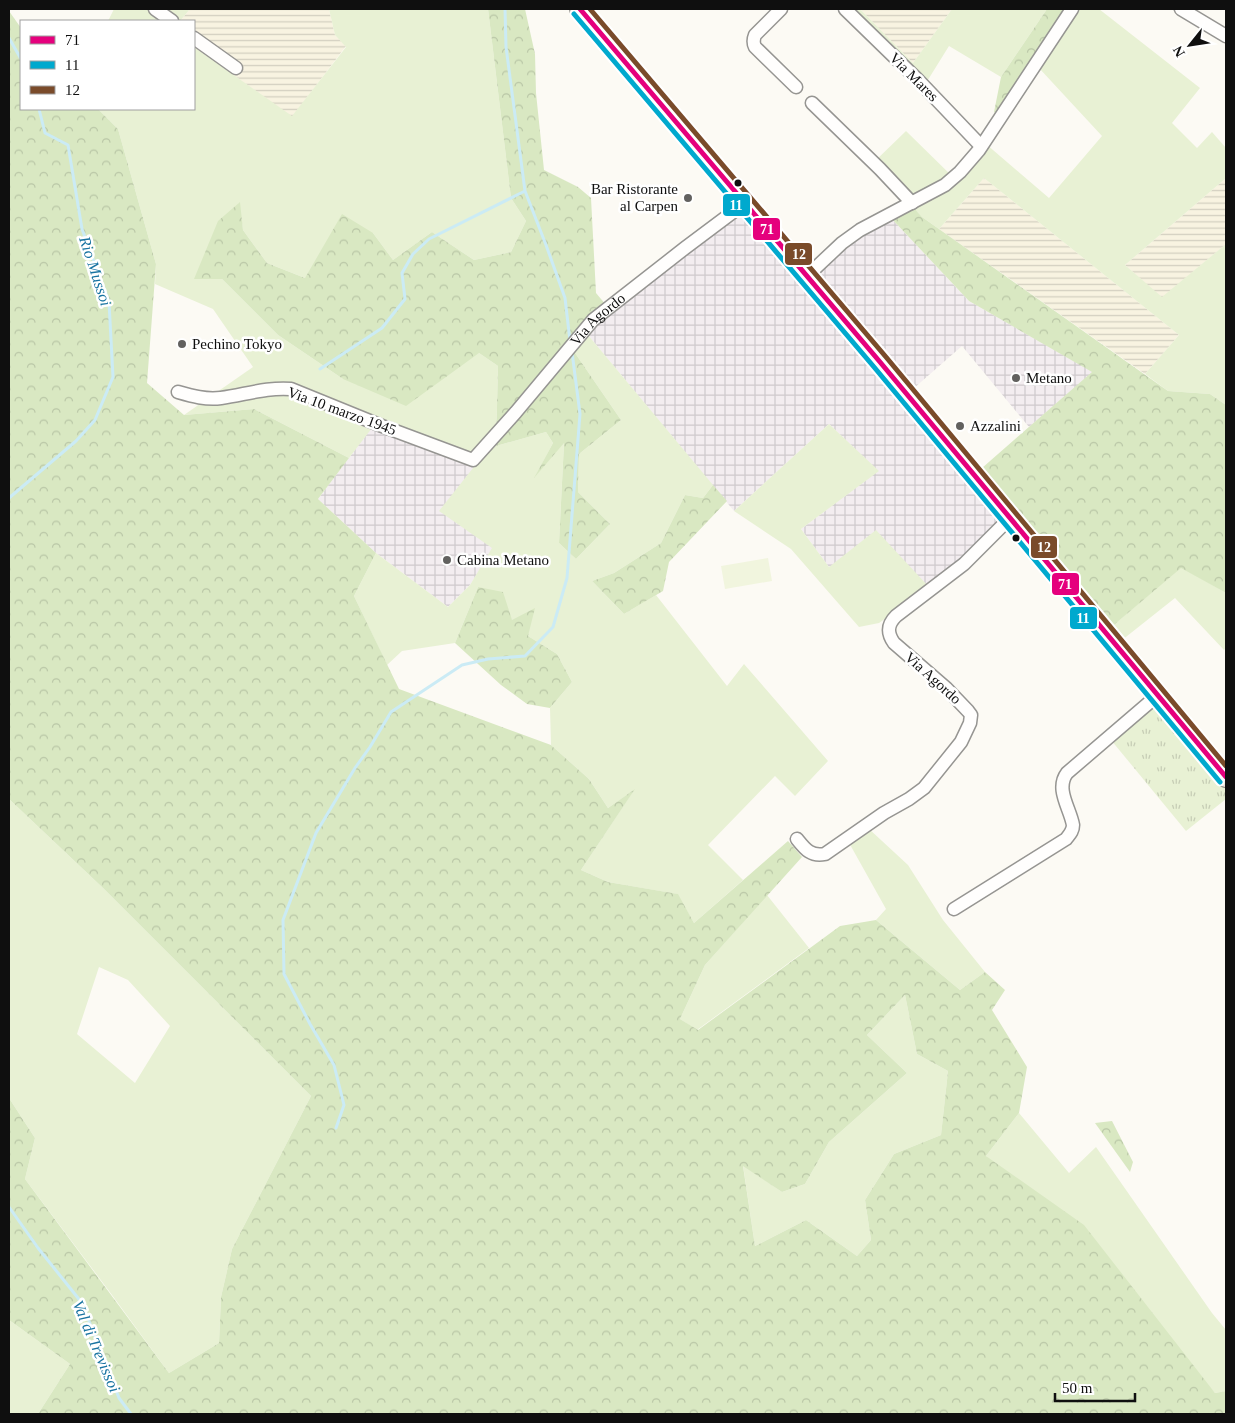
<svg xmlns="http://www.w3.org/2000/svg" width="1235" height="1423" font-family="'Times New Roman',serif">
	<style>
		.industrial { fill: url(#industrial-grid) }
		.farmland { fill: url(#farmland-rules) }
		.grass { fill: #e8f1d4; fill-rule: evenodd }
		.forest { fill: url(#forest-crowns); fill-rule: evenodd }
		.park { fill: url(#park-tufts) }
		.pitch { fill: #f1f5de }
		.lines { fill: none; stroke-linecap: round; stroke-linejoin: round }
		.stream { stroke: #cbebf5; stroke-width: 3 }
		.street-casing { stroke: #969592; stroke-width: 15 }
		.primary-casing { stroke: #83827f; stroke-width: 22 }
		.street { stroke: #fffefd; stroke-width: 12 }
		.primary { stroke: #ece6da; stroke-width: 20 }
		.bus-1-casing { stroke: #fff; stroke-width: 9 }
		.bus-2-casing { stroke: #fff; stroke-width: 9 }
		.bus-3-casing { stroke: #fff; stroke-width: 9 }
		.bus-1 { stroke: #e5007d; stroke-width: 5 }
		.bus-2 { stroke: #00a9ce; stroke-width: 5 }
		.bus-3 { stroke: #7a4b2a; stroke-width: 5 }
		.bus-dot { fill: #0f0f0f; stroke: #fff; stroke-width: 2 }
		.poi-dot { fill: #62615f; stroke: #fff; stroke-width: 2 }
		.labels { text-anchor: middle; stroke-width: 5; stroke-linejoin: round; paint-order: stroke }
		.street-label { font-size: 15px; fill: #0f0f0f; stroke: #fff }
		.poi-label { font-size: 15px; fill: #0f0f0f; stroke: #fff; text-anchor: start }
		.water-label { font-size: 16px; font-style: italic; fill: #1873a1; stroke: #fff }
		.line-badge { stroke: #fff; stroke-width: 2 }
		.badge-label { font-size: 14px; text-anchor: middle; font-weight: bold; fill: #fff }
	</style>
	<defs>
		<pattern id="industrial-grid" width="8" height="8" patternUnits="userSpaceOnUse" patternTransform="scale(1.25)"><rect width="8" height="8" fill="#f3edf0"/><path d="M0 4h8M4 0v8" fill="none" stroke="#cfcacd"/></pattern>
		<pattern id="farmland-rules" width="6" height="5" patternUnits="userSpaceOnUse" patternTransform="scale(1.25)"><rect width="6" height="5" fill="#f8f3e1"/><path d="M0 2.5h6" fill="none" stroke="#d3cfc0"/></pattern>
		<pattern id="forest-crowns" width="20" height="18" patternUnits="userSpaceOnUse" patternTransform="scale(1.25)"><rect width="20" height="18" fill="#d9e8c2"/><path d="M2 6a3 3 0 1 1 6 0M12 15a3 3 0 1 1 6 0" fill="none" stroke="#b9c6a6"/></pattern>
		<pattern id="park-tufts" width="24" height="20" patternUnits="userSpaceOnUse" patternTransform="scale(1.25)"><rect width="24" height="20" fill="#e8f1d4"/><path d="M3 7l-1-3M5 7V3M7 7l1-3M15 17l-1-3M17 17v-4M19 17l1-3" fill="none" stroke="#c6cdb5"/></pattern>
	</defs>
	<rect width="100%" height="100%" fill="#fcfaf4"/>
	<path class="industrial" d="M744,207L807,281L862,232L891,218L969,301L1093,372L1029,427L962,346L905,396L1008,518L929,587L829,567L801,529L878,471L829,424L734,511L588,335L597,322Z
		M372,427L478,463L493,548L470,585L448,607L376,553L318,499Z"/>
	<path class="farmland" d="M190,9H329L335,35L346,46L292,117L194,47V21H180Z
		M860,9H952L913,63Z
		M984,178L1179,335L1145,374L939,229Z
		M1226,178V244L1162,298L1125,265Z"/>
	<path class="grass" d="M114,9H190L180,21H108Z
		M329,9H488L511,198L526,221L511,252L474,260L432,232L393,260L373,233L305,278L267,263L243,230L239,203L195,279H222L278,335L343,379L479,353L498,366L496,446L546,432L553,443L536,475L564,442L559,543L576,559L610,524L578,492L579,454L621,420L575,353L588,335L713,485L703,498L685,495L661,543L614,573L592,581L624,614L656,595L727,686L744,664L828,761L795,796L775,776L708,845L743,880L694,923L677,894L608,882L581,870L634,790L608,808L589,779L551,745L550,708L572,682L557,654L528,636L478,587L455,643L402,651L387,665L354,596L376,553L448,607L470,585L492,548L439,511L477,463L372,428L349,458L254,409L184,415L253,367L213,309L155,284L156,264L118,129L98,109H194V47L292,116L346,47L335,35Z
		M851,9H860L913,63L952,9H1047L1001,77L949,46L926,83Z
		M1075,9H1099L1200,88L1172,123L1197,148L1212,132L1226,148V178L1125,265L1162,297L1226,244V405L1210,394L1168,391L1145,374L1179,335L984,178L939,229L922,217L872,164L906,131L957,181L986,144L1049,198L1102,136L1039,68Z
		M829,424L879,471L801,529L829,567L876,530L929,587L879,623L859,627L791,549L734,511Z
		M1181,567L1226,593V648L1224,650L1175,598L1112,648L1102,635Z
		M9,799L103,888L311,1096L232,1249L221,1297L219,1343L169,1373L112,1295L25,1179L35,1138L9,1098ZM99,967L128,980L170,1026L135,1083L77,1034Z
		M868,828L908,865L943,920L985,972L960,990L876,920L886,909L848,841Z
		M767,895L809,948L697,1030L680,1019L705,965Z
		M905,995L917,1054L948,1071L941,1135L894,1154L865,1200L871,1240L857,1256L806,1220L755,1246L743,1165L782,1192L805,1184L829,1142L907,1073L867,1035Z
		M1019,1113L1069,1173L1096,1147L1212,1313L1226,1330V1391L1215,1393L986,1156Z
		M9,1320L70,1364L38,1414H9Z"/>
	<path class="forest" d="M488,9H525L535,54L536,93L544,170L578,187L591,198L596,293L611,311L597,322L575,353L621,420L579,454L578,492L610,524L576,559L559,543L564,443L534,478L553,443L546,432L496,446L498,366L479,353L406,406L343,379L278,335L222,279H194L218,221L240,202L243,230L267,263L305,278L342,214L373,233L393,260L432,232L474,260L511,252L526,221L511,198Z
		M1047,9H1075L1002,120L994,112L1001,77Z
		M9,11L21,28V109H98L118,129L156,264L147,383L184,415L254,409L349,458L318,499L376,553L354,596L399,689L551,745L589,779L608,808L635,789L581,870L608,882L678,894L694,923L788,841L802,857L705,965L680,1019L698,1030L840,926L876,920L960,990L985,972L1005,990L992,1010L1027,1067L1019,1113L986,1156L1084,1225L1215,1393L1226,1391V1414H38L70,1364L9,1320V1098L35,1138L25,1179L169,1373L219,1343L221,1297L232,1249L311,1096L103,888L9,799ZM905,995L917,1054L948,1071L941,1135L894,1154L865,1200L871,1240L857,1256L806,1220L755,1246L743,1166L782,1192L805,1184L829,1142L907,1073L867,1035Z
		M913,207L922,217L1168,391L1210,394L1226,405V593L1181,568L1102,635L974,475L1092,372L969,301L891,218Z
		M713,485L727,501L669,562L663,591L624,614L592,581L614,573L661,543L685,495L703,498Z
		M478,587L503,592L512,620L535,608L528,636L557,654L572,682L550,708L527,704L501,685L455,643Z
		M1112,1121L1133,1162L1130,1172L1095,1123Z"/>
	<path class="park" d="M1156,701L1226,785V799L1186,831L1111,740Z"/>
	<path class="pitch" d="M768,558L772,581L725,589L721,566Z"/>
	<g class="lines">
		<path class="stream" d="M505,9L506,47L525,191L546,245L565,298L570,341
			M9,38L21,59
			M320,369L382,328L405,299L402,273L413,254L429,239L525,191
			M9,498L76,441L95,420L113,377L109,302L82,229L68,145L45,133L39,109
			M336,1128L344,1105L334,1065L310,1024L284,974L283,920L316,833L355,768L370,747L391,712L462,665L488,659L525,656L553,627L567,578L580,414L572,352
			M9,1207L38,1248L82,1303L119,1398L131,1414"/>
		<g class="street-casing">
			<g id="street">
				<path d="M155,9L172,21"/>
				<path d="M781,9L755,35C753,40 753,43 755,47L796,87"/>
				<path d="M845,9L918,80L981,146"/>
				<path d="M1181,9L1226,36"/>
				<path d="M194,38L236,68"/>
				<path d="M812,103L880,169L912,203"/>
				<path d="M807,276L842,243L860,230L945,185L960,172L979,150L1072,9"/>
				<path id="s1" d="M178,392C192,396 206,400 221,398C244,395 267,387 291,389L382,426L473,460L516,412L593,320L685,248L745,203"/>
				<path d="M797,839C805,849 811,857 825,854L884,813L909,799L924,788L961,742L970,723L971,715L968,711L946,688L894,643C887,633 887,625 896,616L964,564L1010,518"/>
				<path d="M954,909L1066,839C1070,834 1073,831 1073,825C1070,808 1055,789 1067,773L1158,695"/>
			</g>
		</g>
		<g class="primary-casing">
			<path id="primary" d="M580,9L880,362L1226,777"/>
		</g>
		<use href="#street" class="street"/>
		<use href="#primary" class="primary"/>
		<g class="bus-1-casing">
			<path id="bus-1" d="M580,9L880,362L1226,777"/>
		</g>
		<g class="bus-2-casing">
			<path id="bus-2" d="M574,14L874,367L1220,782"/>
		</g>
		<g class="bus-3-casing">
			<path id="bus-3" d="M590,9L886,357L1226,766"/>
		</g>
		<use href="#bus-1" class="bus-1"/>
		<use href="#bus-2" class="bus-2"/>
		<use href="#bus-3" class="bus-3"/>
	</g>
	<g class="bus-dot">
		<circle cx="738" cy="183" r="4.5"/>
		<circle cx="1016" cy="538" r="4.5"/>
	</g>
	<g class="poi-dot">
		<circle cx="688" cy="198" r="5"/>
		<circle cx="182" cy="344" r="5"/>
		<circle cx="1016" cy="378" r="5"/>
		<circle cx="960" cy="426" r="5"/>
		<circle cx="447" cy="560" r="5"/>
	</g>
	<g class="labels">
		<g class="street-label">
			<text transform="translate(914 77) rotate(45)" y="5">Via Mares</text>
			<text dy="5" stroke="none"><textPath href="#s1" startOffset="498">Via Agordo</textPath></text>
			<text transform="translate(342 411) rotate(20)" y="5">Via 10 marzo 1945</text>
			<text transform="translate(933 678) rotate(42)" y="5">Via Agordo</text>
		</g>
		<g class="poi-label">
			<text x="678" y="194" text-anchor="end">Bar Ristorante<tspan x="678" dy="17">al Carpen</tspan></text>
			<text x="192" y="349">Pechino Tokyo</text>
			<text x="1026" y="383">Metano</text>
			<text x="970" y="431">Azzalini</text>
			<text x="457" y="565">Cabina Metano</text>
		</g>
		<g class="water-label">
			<text transform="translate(96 271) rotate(72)" y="6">Rio Mussoi</text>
			<text transform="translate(97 1346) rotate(67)" y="6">Val di Trevissoi</text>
		</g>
	</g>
	<g class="line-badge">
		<rect x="722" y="193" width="29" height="24" rx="5" fill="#00a9ce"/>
		<rect x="752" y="217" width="29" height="24" rx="5" fill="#e5007d"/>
		<rect x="784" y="242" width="29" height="24" rx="5" fill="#7a4b2a"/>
		<rect x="1030" y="535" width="28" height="24" rx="5" fill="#7a4b2a"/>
		<rect x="1051" y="572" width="29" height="24" rx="5" fill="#e5007d"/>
		<rect x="1069" y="606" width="29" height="24" rx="5" fill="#00a9ce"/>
	</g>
	<g class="badge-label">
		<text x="736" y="210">11</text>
		<text x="767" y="234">71</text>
		<text x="799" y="259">12</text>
		<text x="1044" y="552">12</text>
		<text x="1065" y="589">71</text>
		<text x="1083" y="623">11</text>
	</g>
	<rect width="1235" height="1423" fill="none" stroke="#0f0f0f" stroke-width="20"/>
	<rect x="20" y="20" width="175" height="90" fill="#ffffff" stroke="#9f9f9f"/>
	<rect x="30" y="36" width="25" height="8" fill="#e5007d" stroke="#9f9f9f"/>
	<text x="65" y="45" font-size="15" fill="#0f0f0f">71</text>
	<rect x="30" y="61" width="25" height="8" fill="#00a9ce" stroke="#9f9f9f"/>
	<text x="65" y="70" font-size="15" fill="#0f0f0f">11</text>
	<rect x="30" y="86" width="25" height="8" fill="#7a4b2a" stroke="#9f9f9f"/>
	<text x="65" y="95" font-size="15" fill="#0f0f0f">12</text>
	<g transform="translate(1190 45) rotate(240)" stroke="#ffffff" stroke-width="4" paint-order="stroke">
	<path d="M0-4L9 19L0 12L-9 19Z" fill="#0f0f0f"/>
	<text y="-8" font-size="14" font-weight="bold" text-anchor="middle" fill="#0f0f0f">N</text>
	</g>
	<path d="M1055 1393v8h80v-8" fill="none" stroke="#0f0f0f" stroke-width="2.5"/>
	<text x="1062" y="1393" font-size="15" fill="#0f0f0f" stroke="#ffffff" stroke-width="4" paint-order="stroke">50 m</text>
</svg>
